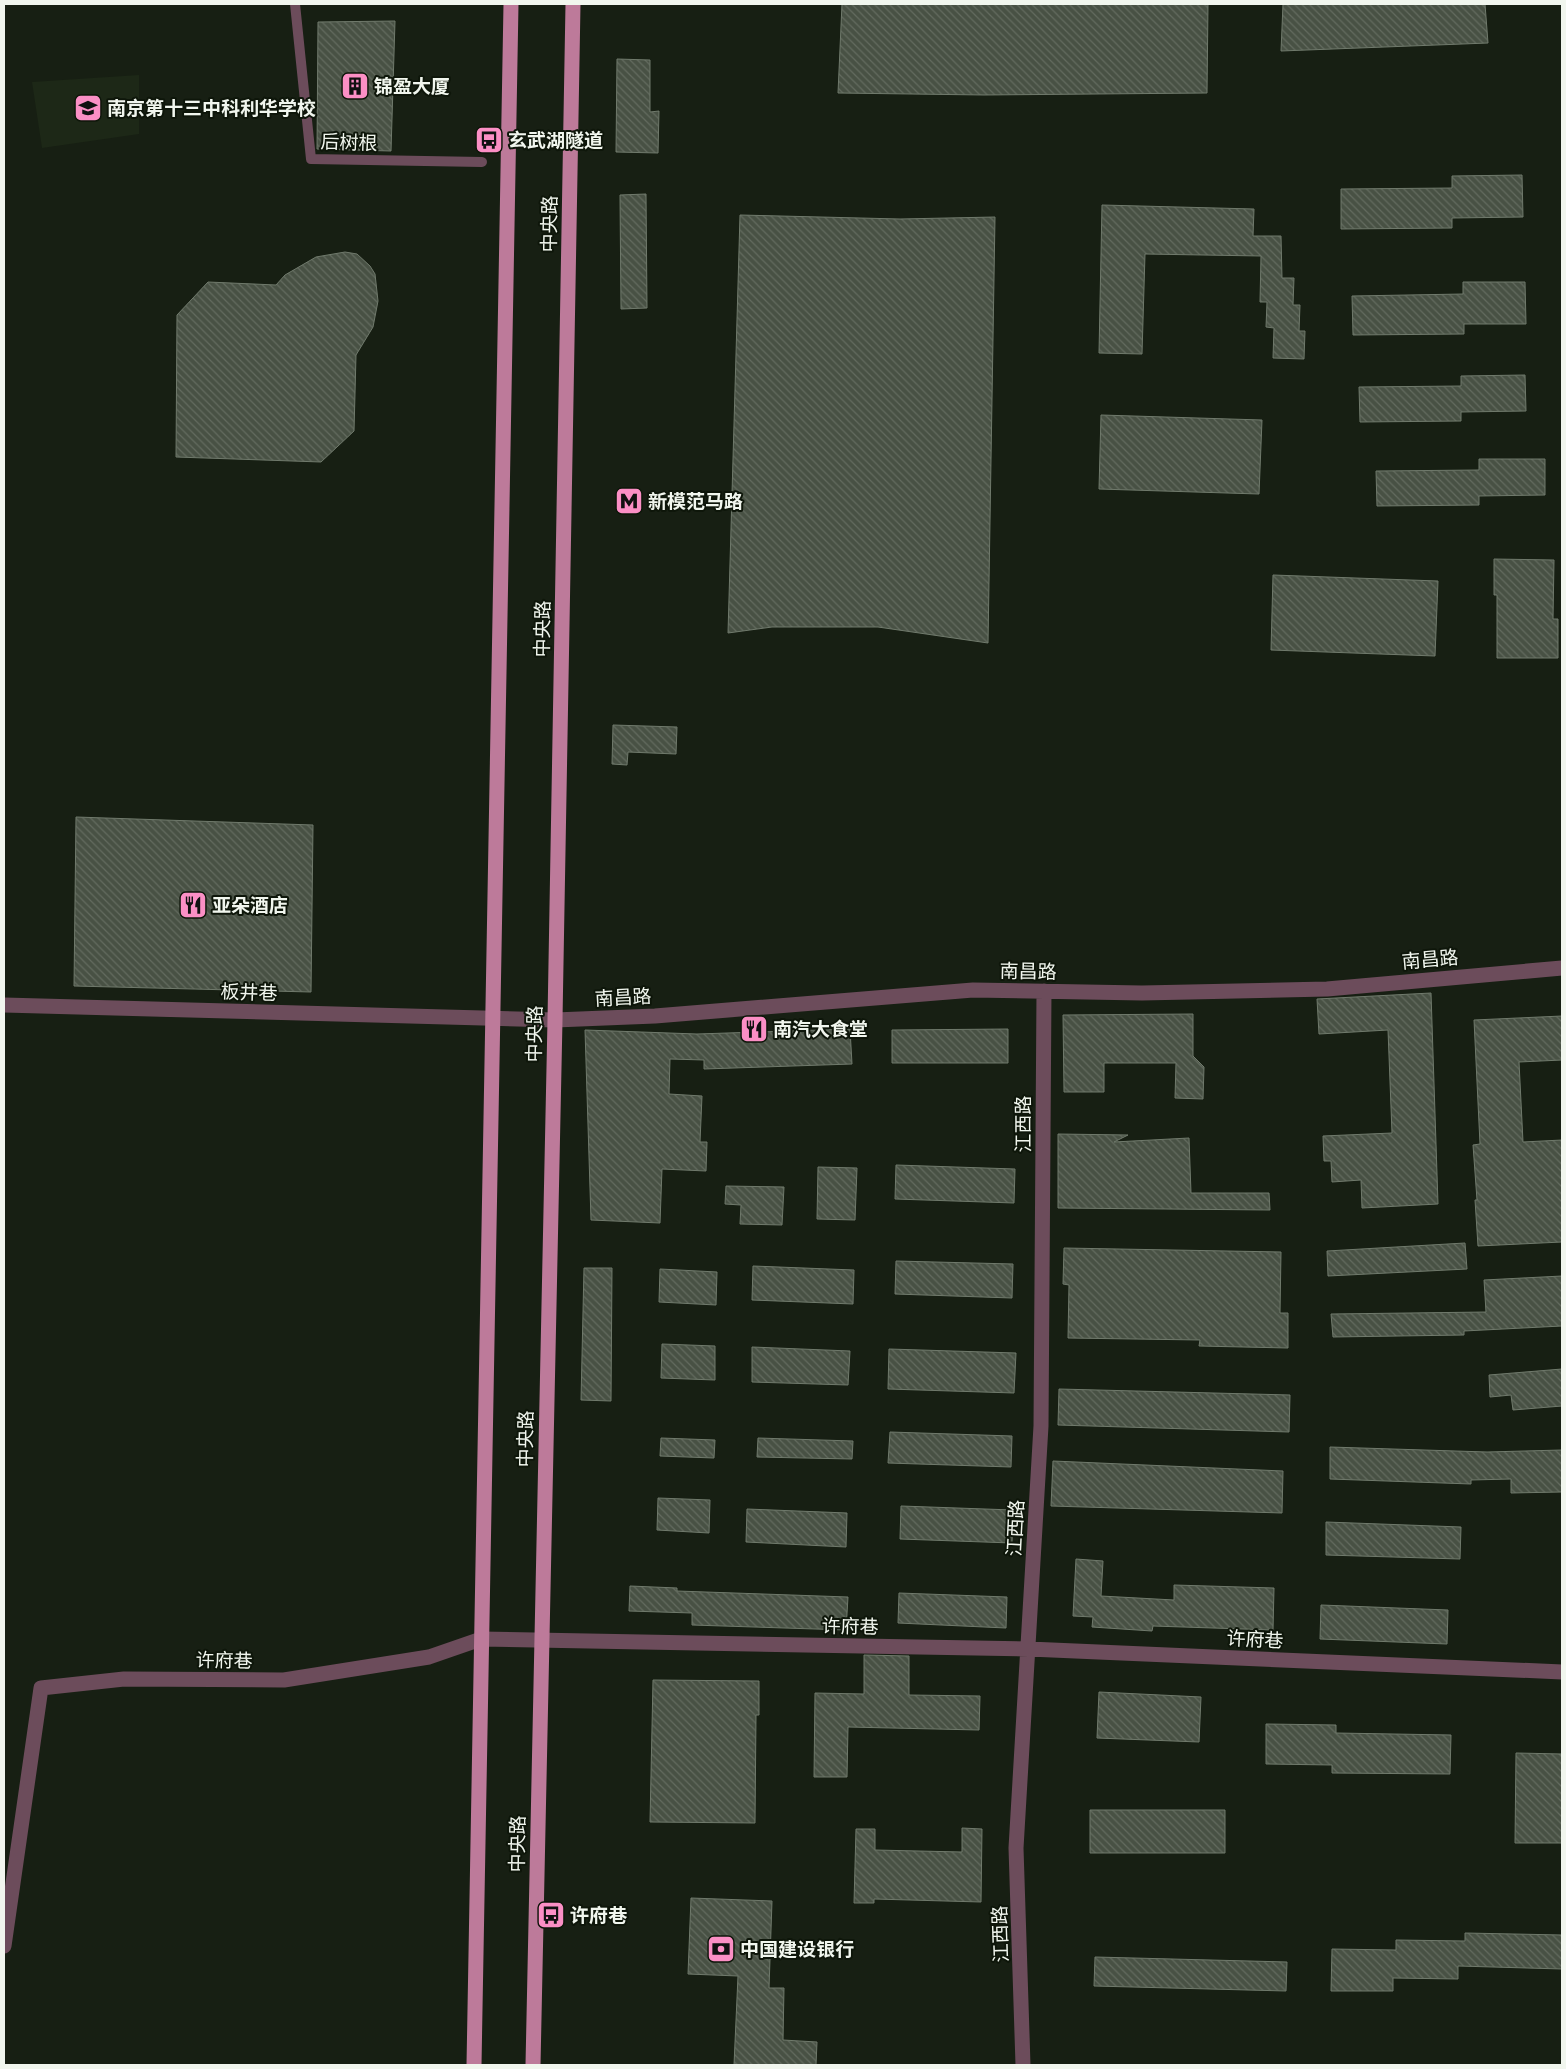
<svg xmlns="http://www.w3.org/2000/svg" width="1566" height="2069" font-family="'PT Sans Narrow','Noto Sans SC',sans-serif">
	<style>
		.built { fill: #1d2817 }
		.building { fill: url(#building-back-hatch); stroke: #707a6c }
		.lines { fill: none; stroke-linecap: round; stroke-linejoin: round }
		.lane { stroke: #6c4c5b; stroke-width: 10 }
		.street { stroke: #6c4c5b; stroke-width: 15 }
		.primary { stroke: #bd7a9a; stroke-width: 15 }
		.labels { text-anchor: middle; stroke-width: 4; stroke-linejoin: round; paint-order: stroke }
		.poi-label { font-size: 19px; font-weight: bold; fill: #f1f6ee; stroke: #0e160a; text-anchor: start }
		.street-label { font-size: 19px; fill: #f1f6ee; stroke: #0e160a }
	</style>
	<defs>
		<pattern id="building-back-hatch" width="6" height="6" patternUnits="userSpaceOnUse" patternTransform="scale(1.25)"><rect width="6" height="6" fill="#485144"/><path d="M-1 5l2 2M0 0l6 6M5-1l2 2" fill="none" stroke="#636b5f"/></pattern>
	</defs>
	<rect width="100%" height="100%" fill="#171f13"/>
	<path class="built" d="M139,75V134L42,148L32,82Z"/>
	<path class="building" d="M842,4H1208L1207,93L984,95L838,93Z
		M1283,4H1485L1488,43L1281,51Z
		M395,21L391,151L317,149L318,22Z
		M617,59L650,60V112L659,111L658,153L616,152Z
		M1522,175L1523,217L1452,218V228L1341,229V189L1452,188V176Z
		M646,194L647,308L621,309L620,195Z
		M1102,205L1254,209L1253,236H1281L1282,278H1294L1293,305H1300L1299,331H1305L1304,359L1273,358L1274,328L1266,327L1267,302H1260L1261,256L1145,254L1142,354L1099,353Z
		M740,215L900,219L995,217L988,643L878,627H772L728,633Z
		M345,252L357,254L370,266L375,274L378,301L373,327L356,355L354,431L321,462L176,457L177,315L208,282L276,285L285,275L316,257Z
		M1463,282H1525L1526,324H1464V334L1353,335L1352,296L1463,294Z
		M1525,375L1526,411L1461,412V421L1360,422L1359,387L1461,386V376Z
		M1101,415L1262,420L1259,494L1099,489Z
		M1479,459H1545V495L1479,496V505L1377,506L1376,471L1479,470Z
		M1494,559L1554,560L1553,619H1558V658H1497V595H1494Z
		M1273,575L1438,581L1435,656L1271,650Z
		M613,725L677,727L676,754L628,752L627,765L612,764Z
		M76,817L313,825L311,992L74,986Z
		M1431,993L1438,1204L1362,1208L1361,1180L1332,1182L1331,1161H1324L1323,1136L1392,1133L1388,1030L1319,1034L1317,999Z
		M1193,1014V1056L1204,1067L1203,1099L1175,1098L1176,1063H1104V1092H1064L1063,1015Z
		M1562,1016V1060L1519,1062L1523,1142L1562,1140V1242L1478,1246L1475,1200H1477L1473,1145L1480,1144L1474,1020Z
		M850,1029L852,1064L704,1069V1060L670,1059L669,1094L702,1096L700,1142H707L706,1171L662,1169L660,1223L591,1220L585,1030L697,1034Z
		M1008,1029V1063H892V1030Z
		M1058,1134L1128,1135L1114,1142L1189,1138L1191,1193H1269L1270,1210L1058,1208Z
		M896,1165L1015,1169L1014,1203L895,1199Z
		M818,1167L857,1168L855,1220L817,1219Z
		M726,1186L784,1187L782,1225L740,1224L741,1205L725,1204Z
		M1465,1243L1467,1269L1328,1276L1327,1251Z
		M1064,1248L1281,1252L1280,1313H1288V1348L1199,1346L1200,1340L1068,1338L1069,1285L1063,1284Z
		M896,1261L1013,1264L1012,1298L895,1294Z
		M753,1266L854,1270L853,1304L752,1300Z
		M584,1268H612L611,1401L581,1400Z
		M660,1269L717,1272L716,1305L659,1302Z
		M1562,1276V1326L1464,1331V1335L1333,1337L1331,1314L1486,1312L1484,1280Z
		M662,1344L715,1346V1380L661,1378Z
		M752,1347L850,1351L848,1385L752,1382Z
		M889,1349L1016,1353L1014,1393L888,1389Z
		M1562,1369V1406L1513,1410L1511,1395L1490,1397L1489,1375Z
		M1059,1389L1290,1395L1289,1432L1058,1425Z
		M890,1432L1012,1436L1011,1467L888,1463Z
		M661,1438L715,1440L714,1458L660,1456Z
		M758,1438L853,1441L852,1459L757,1457Z
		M1330,1447L1487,1452L1562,1450V1492L1511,1493V1479L1471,1480V1484L1330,1479Z
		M1053,1461L1283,1471L1282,1513L1051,1506Z
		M658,1498L710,1500L709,1533L657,1530Z
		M901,1506L1013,1510L1012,1543L900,1539Z
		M747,1509L847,1513L846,1547L746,1542Z
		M1326,1522L1461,1527L1460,1559L1326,1555Z
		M1076,1559L1103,1561L1101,1596L1174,1600V1585L1274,1588L1273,1630L1153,1626L1152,1631L1092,1627L1093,1617L1073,1616Z
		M630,1586L677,1588V1591L848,1597L846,1630L692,1625V1613L629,1611Z
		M899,1593L1007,1597L1006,1628L898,1623Z
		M1321,1605L1448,1610L1447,1644L1320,1639Z
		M864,1655L909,1656V1695L980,1696L979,1730L848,1727L847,1777H814L815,1693L864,1694Z
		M653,1680L759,1681V1715H756L755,1823L650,1822Z
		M1099,1692L1201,1697L1199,1742L1097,1738Z
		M1266,1724L1336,1725V1733L1451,1735L1450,1774L1332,1773V1765L1266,1764Z
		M1516,1753L1562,1754V1843H1515Z
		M1090,1810H1225V1853H1090Z
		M962,1828L982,1829L981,1902L874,1899V1903H854L856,1829H875V1850L962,1852Z
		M691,1898L772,1901L769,1988H784L783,2040L817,2042L816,2065H734L738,1976L688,1974Z
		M1465,1933L1562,1935V1969L1458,1966V1979L1393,1978V1991H1331L1332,1949L1396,1950V1940L1465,1941Z
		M1095,1957L1287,1962L1286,1991L1094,1986Z"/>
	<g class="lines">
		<path class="lane" d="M295,4L311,159L482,162"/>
		<path class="street" d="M4,1005L555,1020L655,1016L973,990L1142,993L1327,989L1562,968
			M4,1946L41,1688L124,1679L284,1680L429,1657L481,1639L1029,1649L1562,1672
			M1023,2065L1016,1848L1041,1426L1044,991"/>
		<path class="primary" d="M474,2065L511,4
			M533,2065L555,1020L573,4"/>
	</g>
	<defs>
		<g id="building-square" transform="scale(1.4375)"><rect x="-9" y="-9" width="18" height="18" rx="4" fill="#fb8fc5" stroke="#0e160a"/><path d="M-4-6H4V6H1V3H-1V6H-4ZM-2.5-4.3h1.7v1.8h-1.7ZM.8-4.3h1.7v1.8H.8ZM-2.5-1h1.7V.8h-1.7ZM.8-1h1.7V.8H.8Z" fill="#111"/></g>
		<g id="university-square" transform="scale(1.4375)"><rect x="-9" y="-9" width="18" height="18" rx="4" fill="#fb8fc5" stroke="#0e160a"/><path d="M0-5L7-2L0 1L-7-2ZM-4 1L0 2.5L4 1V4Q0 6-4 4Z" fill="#111"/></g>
		<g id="bus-square" transform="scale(1.4375)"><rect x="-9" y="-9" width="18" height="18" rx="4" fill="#fb8fc5" stroke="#0e160a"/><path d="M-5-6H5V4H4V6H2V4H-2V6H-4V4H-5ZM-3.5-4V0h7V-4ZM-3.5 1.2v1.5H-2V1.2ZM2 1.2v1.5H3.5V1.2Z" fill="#111"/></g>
		<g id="metro-square" transform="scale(1.4375)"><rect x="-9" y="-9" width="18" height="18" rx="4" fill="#fb8fc5" stroke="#0e160a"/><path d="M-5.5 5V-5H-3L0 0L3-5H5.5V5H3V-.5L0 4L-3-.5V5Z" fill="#111"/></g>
		<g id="restaurant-square" transform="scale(1.4375)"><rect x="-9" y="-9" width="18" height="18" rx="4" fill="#fb8fc5" stroke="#0e160a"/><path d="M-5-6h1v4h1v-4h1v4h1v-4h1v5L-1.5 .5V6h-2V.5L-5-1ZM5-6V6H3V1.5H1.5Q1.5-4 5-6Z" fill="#111"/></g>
		<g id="bank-square" transform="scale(1.4375)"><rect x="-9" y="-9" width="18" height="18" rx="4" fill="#fb8fc5" stroke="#0e160a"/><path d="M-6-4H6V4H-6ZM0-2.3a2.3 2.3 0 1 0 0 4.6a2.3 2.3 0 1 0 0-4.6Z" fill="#111"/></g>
	</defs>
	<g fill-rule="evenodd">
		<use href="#building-square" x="355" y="86"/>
		<use href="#university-square" x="88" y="108"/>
		<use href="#bus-square" x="489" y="140"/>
		<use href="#metro-square" x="629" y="501"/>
		<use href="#restaurant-square" x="193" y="905"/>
		<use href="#restaurant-square" x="754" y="1029"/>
		<use href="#bus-square" x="551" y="1915"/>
		<use href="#bank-square" x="721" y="1949"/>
	</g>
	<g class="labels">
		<g class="poi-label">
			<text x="374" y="93">锦盈大厦</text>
			<text x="107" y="115">南京第十三中科利华学校</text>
			<text x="508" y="147">玄武湖隧道</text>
			<text x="648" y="508">新模范马路</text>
			<text x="212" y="912">亚朵酒店</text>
			<text x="773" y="1036">南汽大食堂</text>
			<text x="570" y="1922">许府巷</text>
			<text x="740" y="1956">中国建设银行</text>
		</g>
		<g class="street-label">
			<text transform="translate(349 142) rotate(2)" y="7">后树根</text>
			<text transform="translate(549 224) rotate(-89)" y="7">中央路</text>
			<text transform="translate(542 629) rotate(-89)" y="7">中央路</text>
			<text transform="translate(1430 959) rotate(-5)" y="7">南昌路</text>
			<text transform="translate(1028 971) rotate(1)" y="7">南昌路</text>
			<text transform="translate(249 992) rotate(2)" y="7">板井巷</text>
			<text transform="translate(623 997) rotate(-3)" y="7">南昌路</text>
			<text transform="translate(534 1034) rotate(-89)" y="7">中央路</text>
			<text transform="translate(1023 1124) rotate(-90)" y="7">江西路</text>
			<text transform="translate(525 1439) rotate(-89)" y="7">中央路</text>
			<text transform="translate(1015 1528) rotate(-87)" y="7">江西路</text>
			<text transform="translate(850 1626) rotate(1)" y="7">许府巷</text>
			<text transform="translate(1255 1639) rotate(3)" y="7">许府巷</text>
			<text transform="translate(224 1660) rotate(1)" y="7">许府巷</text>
			<text transform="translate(517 1844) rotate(-89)" y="7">中央路</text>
			<text transform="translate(1000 1934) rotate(-92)" y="7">江西路</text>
		</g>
	</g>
	<rect width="1566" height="2069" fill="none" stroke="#f1f6ee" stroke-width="10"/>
</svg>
